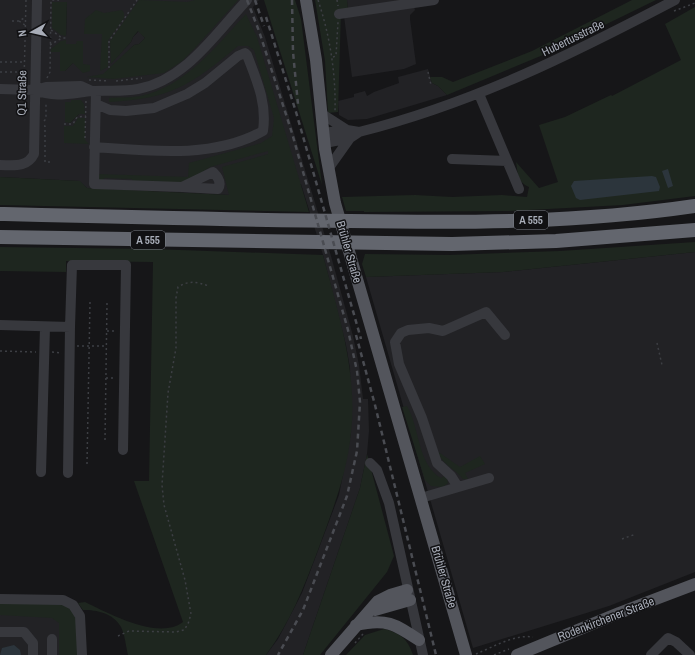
<svg xmlns="http://www.w3.org/2000/svg" width="695" height="655" font-family="'Archivo Narrow',sans-serif">
	<style>
		.built { fill: #222225; fill-rule: evenodd }
		.green { fill: #1e261f }
		.water { fill: #2c353c }
		.lines { fill: none; stroke-linecap: round; stroke-linejoin: round }
		.path { stroke: #3d3f44; stroke-width: 1.5; stroke-dasharray: 2 3; stroke-linecap: butt }
		.minor { stroke: #37383d; stroke-width: 10 }
		.major { stroke: #53555c; stroke-width: 12 }
		.highway { stroke: #63666e; stroke-width: 14 }
		.rail { stroke: #4a4c52; stroke-width: 2.5; stroke-dasharray: 5 4; stroke-linecap: butt }
		.labels { text-anchor: middle; stroke-width: 3; stroke-linejoin: round; paint-order: stroke }
		.shield { fill: #111113; stroke: #7b7e86; stroke-width: 1 }
		.shield-label { font-size: 11px; font-weight: bold; fill: #a8adb8 }
		.street-label { font-size: 12px; fill: #a8adb8; stroke: #111113 }
	</style>
	<rect width="100%" height="100%" fill="#161618"/>
	<path class="built" d="M0,0H259L253,7L265,37L331,256L353,336L359,365L363,399H368L369,431L367,454L360,488L303,655H266L278,639L302,593L339,495L351,433L350,368L346,345L323,255L301,184L229,195L87,188L79,181L0,177ZM52,2H67L66,36ZM136,5L161,46L112,68L134,45L139,44L145,38L139,31L133,37L131,42L111,63ZM66,41V44H76L83,41V64L73,63L65,71H60V52ZM71,100L85,114H79L70,123L68,122L65,103L71,102Z
		M347,0H408L348,11Z
		M414,6L415,10L410,15V19L416,64L404,69L352,77L344,16Z
		M428,69L432,83L438,86L447,95L367,119L348,120L339,115L338,101L354,97V94L365,91L367,96L374,92L399,83L398,77Z
		M695,252V572L609,606L473,648L366,277L503,272Z
		M0,604L58,605L78,655H0Z"/>
	<path class="green" d="M139,0L187,2L195,0H238L195,48L182,61L164,73L113,79L87,77L103,74L134,45L139,44L145,38L138,31L133,37L131,42L111,64L110,41Z
		M264,0H295L301,19L322,185Z
		M315,0H347L348,11L341,12L338,112L328,113L325,61Z
		M632,0H656L543,55L447,95L438,86L432,83L430,77H442L453,82L532,51Z
		M52,2H67L66,36L61,35L52,28Z
		M695,7V196L623,205L567,208L509,211L364,212V211H346L342,197L415,195L452,197L502,195L527,197L529,187C517,182 518,173 516,162L539,188L558,182L539,125L565,117L611,95L612,96L681,60L665,24Z
		M96,10L104,13L122,10L124,13V18L108,41V67L100,71L102,34H84L85,19Z
		M246,14L257,37L309,212L0,205V177L80,181L87,188L229,195L222,167L268,154V151L210,167L185,183L132,182V179L104,178L102,183L98,181L97,174L188,177L189,163L261,143L272,136L274,118L254,50L248,46H238C191,85 171,99 109,102V98C119,97 130,98 140,96C185,87 216,46 246,14Z
		M66,40V44H76L77,41H83V64L90,65V71L83,73L73,63L65,71H60V52H51V49L61,41Z
		M71,100H81L84,104L85,114H79L70,123L65,122V102H71Z
		M78,118H85V140L89,144L64,143V126H73Z
		M695,242V252L503,272L366,277L362,264L365,254L449,255L560,251Z
		M0,247L153,249L323,255C338,312 358,373 351,433C347,474 332,512 318,550C304,587 290,623 266,655H128C126,647 125,635 121,627C113,613 97,610 83,610L78,603L85,602C108,613 159,641 183,622L134,481H149L153,262L66,261V272L0,271Z
		M407,406C420,428 417,464 441,478L446,475L448,483L443,487L431,486L425,480L402,407Z
		M437,451L460,467L480,456L485,464L465,473L468,479H463C454,468 442,464 437,451Z
		M367,454L394,556L387,572L320,655H303L360,488Z
		M0,602L65,604L77,616L80,655H59V623L52,618L0,615Z
		M384,629C400,633 408,639 413,655H346L365,635Z"/>
	<path class="water" d="M668,169L673,186L668,188L662,171Z
		M652,176L656,177L660,187L659,191L580,200L576,198L571,186L574,181Z
		M14,645L20,650L21,655H0L2,648Z"/>
	<g class="lines">
		<path class="path" d="M318,0C330,36 336,74 335,112
			M337,0L338,6
			M674,11L695,3
			M12,21H19L26,17
			M19,21L25,25
			M51,30L62,38H66
			M50,45L62,38
			M333,57L336,56L338,22
			M0,62H24
			M109,68V41L137,0
			M0,72H25
			M428,72L431,85
			M47,78L50,72L51,0H59
			M89,80L109,81
			M116,81L142,78
			M24,82L26,0
			M44,121L46,119V102
			M64,124H73L77,117L86,116
			M44,126H45V162H52
			M85,138L86,100
			M107,331H117
			M657,343L662,365
			M77,346H106
			M0,351L36,352
			M52,352L62,353
			M106,378H116
			M105,440L107,303
			M87,464L90,302
			M622,539L636,534
			M118,636L129,631L176,632L184,630L188,624L191,614L185,580L164,505L162,485L168,393L176,348V298L178,287C189,280 197,282 209,286
			M355,643L363,634
			M476,654C493,647 515,634 533,637
			M494,655L509,649"/>
		<path class="minor" d="M339,14L434,0
			M0,89L35,90L46,87L81,86L92,91
			M35,90C54,98 72,93 92,91C107,90 122,92 138,89C186,80 216,33 247,0
			M96,91L94,184L182,187L213,172C218,177 222,183 218,189L182,187
			M479,94L519,189
			M322,114L347,130
			M323,133L347,130L359,132
			M325,143L350,138L359,132C474,103 572,54 675,0
			M94,147C149,151 214,159 263,131C267,103 257,81 247,55L245,53L238,56L205,83L187,94L154,108L126,111L110,110L96,104
			M452,159L507,161
			M0,165C13,165 27,168 34,154L37,0
			M328,169L350,138
			M0,325L70,327
			M370,463L377,470L389,503L423,655
			M41,472L45,327
			M68,473L70,327L72,265H126L123,450
			M458,487L451,476L437,463L422,418L399,364L395,342L401,333L408,330L429,328L443,331L486,312L505,335
			M421,498L489,478
			M0,599L63,600L73,605L80,616L82,655
			M0,632H24L33,643V655
			M52,655V639
			M651,655L668,638L676,642L690,655"/>
		<path class="major" d="M306,0L316,60L325,149L335,203L466,655
			M375,610L410,600
			M356,625C386,618 395,624 419,640
			M331,655L378,601L390,595L407,590
			M517,655L619,613L695,584"/>
		<path class="highway" d="M0,214C117,217 233,220 350,221C465,223 580,223 695,206
			M0,237L452,244L556,241L695,230"/>
		<path class="rail" d="M247,0L259,31L292,133L348,330L357,371L360,402L357,451L347,496L303,610L278,655
			M255,0L264,26
			M292,0L293,52L298,104
			M266,17L296,112L361,339
			M356,335L375,405L436,655"/>
	</g>
	<g class="labels">
		<g class="shield">
			<rect x="514" y="211" width="34" height="18" rx="3"/>
			<rect x="131" y="231" width="34" height="18" rx="3"/>
		</g>
		<g class="shield-label">
			<text x="531" y="224">A 555</text>
			<text x="148" y="244">A 555</text>
		</g>
		<g class="street-label">
			<text transform="translate(573 38) rotate(-26)" y="4">Hubertusstraße</text>
			<text transform="translate(22 93) rotate(-89)" y="4">Q1 Straße</text>
			<text transform="translate(349 252) rotate(74)" y="4">Brühler Straße</text>
			<text transform="translate(444 577) rotate(74)" y="4">Brühler Straße</text>
			<text transform="translate(606 619) rotate(-21)" y="4">Rodenkirchener Straße</text>
		</g>
	</g>
	<g transform="translate(32 32) rotate(262)" stroke="#111113" stroke-width="3" paint-order="stroke">
	<path d="M0-3L7 15L0 10L-7 15Z" fill="#a8adb8"/>
	<text y="-6" font-size="11" font-weight="bold" text-anchor="middle" fill="#a8adb8">N</text>
	</g>
</svg>
